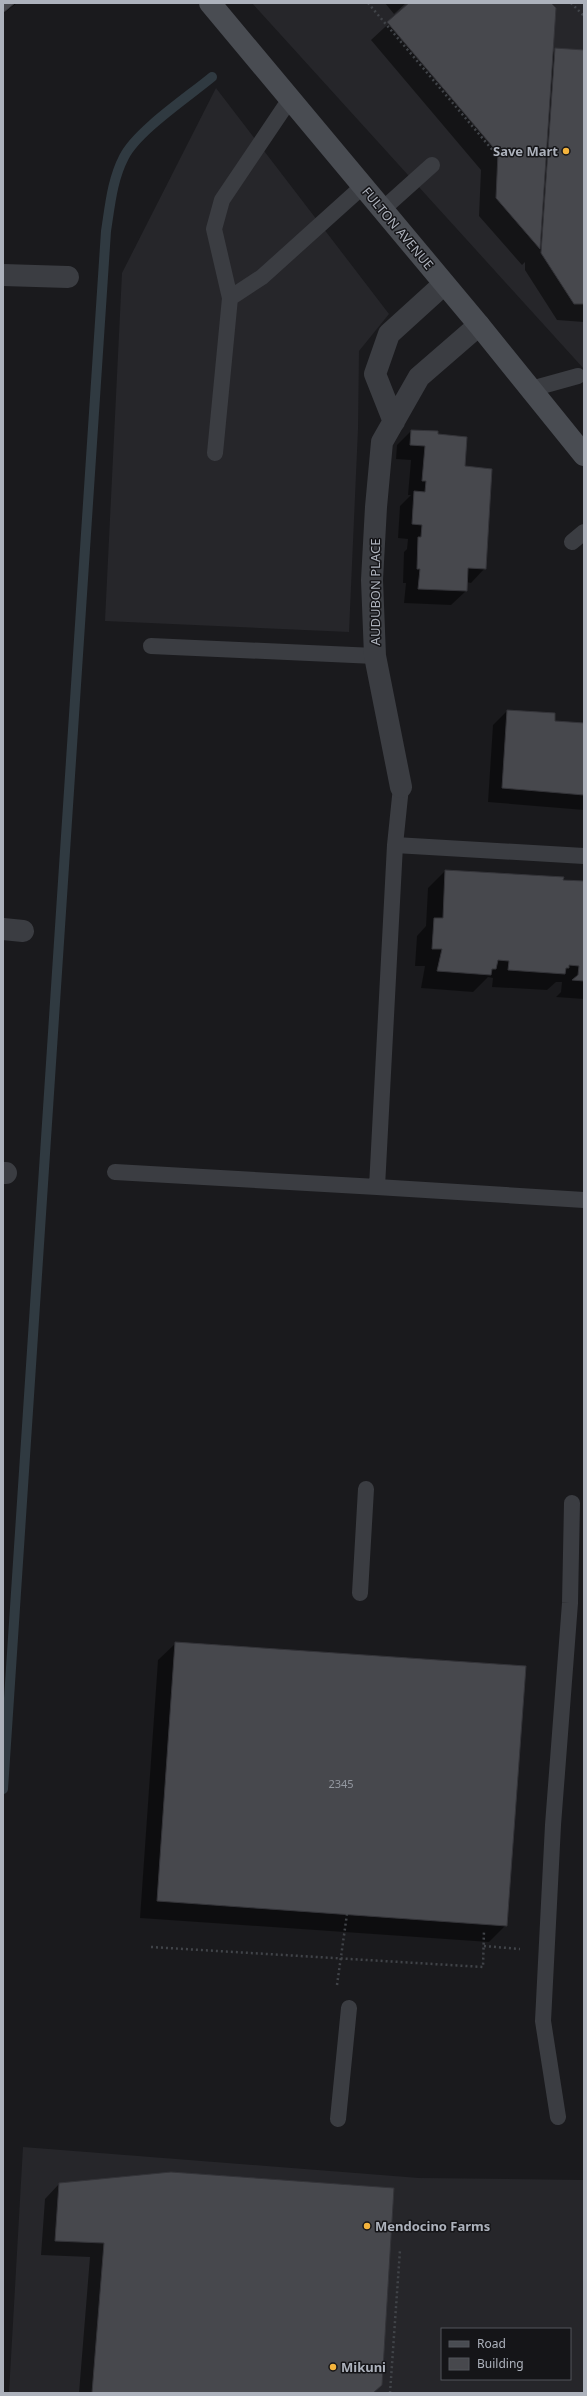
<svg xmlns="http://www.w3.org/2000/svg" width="587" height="2396" font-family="'Noto Sans',sans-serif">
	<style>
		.built { fill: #26262a; fill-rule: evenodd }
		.shadow { fill: #0007 }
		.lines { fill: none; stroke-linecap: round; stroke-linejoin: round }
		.stream { stroke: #303a41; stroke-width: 10 }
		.building { fill: #47484d; stroke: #343439 }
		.path { stroke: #414449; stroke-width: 2.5; stroke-dasharray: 2 3; stroke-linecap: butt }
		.lane { stroke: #3b3d42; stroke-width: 16 }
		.street { stroke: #3b3d42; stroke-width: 22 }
		.secondary { stroke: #494c52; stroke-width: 22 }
		.poi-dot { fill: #f4b33c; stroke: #151518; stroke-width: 1.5 }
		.labels { text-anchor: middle; stroke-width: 3; stroke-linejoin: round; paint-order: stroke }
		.number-label { font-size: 11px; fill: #9498a0 }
		.poi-label { font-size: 13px; font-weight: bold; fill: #adb2bc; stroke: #151518; text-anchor: start }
		.street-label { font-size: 13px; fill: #adb2bc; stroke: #151518 }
	</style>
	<rect width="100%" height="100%" fill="#1a1a1d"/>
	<path class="built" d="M252,3H584V369Z
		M216,88L389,314L359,351L358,429L349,632L105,621L122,273Z
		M23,2147L419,2178L584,2180V2393H9ZM442,2329H570V2379H442Z"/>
	<path class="shadow" d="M3,3H17L3,14Z
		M385,3H406L394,14Z
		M411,3H550L552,53L556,49L584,51V322L557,320L525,270V262L522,265L479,216L481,170L371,40Z
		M411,431L437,435L464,467L485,568L471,583L466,582V591L451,605L404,603L406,583H403L404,552L407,549L408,539L398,538L400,506L411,495H408L411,460L396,459L397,445Z
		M507,711L554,722L584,724V810L488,802L493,725Z
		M445,871L584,881V999L556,997L561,992L562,982H556L547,990L492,987L493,978L488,977L473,992L421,988L425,966H415L417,936L426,926L428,888Z
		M176,1643L506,1925L489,1942L140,1918L158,1660Z
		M59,2184L372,2393H79L90,2257L41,2255L45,2199Z"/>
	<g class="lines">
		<path class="stream" d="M3,1789L106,231C110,206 112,180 124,157C137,131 188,97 212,77"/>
	</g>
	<path class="building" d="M3,3H15L3,13Z
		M409,3H551L556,8L540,249L496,198L498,153L387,22Z
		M555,48L584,50V304H574L541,253Z
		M411,430L438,431V434L467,437L465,466L492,469L486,569L468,568L467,591L418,589L420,569H417L418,537H421L422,525L412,524L414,491L425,492L426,481H422L425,446L410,445Z
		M507,710L555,713V721L584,723V795L502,788Z
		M445,870L564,877L563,880L584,881V981L572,980L578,975L579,966L569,965V968H566L565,974L508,970L509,961L498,960L496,969H492L491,975L437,971L442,949H432L434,918H443Z
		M175,1642L526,1666L507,1926L157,1901Z
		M171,2172L394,2188L382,2385L373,2393H92L104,2243L55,2241L59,2183Z"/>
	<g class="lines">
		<path class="path" d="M368,3L495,153
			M571,3L584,16
			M484,1946L520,1949
			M151,1947L483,1967L484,1930
			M337,1985L347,1914
			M390,2393L400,2250"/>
		<path class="lane" d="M383,209L432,165
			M230,298L262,277L363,186
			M531,389L578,376
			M215,453L230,298L214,229L222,200L290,99
			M572,542L584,532
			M151,646L375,656
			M401,787L395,845L584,856
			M115,1172L377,1187L395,845
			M377,1187L584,1200
			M360,1593L366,1489
			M558,2117L543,2021L553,1825L570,1603L572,1503
			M338,2119L349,2008"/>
		<path class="street" d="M3,275L68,277
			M394,422L375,374L389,334L444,284
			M401,787L375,656L372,580L376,507L382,442L419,377L479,325
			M3,929L23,931
			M3,1173H6"/>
		<path class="secondary" d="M210,3L479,325L584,455"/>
	</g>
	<g class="poi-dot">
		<circle cx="566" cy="151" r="4"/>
		<circle cx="367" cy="2226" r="4"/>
		<circle cx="333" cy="2367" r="4"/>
	</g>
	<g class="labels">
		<g class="number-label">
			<text x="341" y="1788">2345</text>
		</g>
		<g class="poi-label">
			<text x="558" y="156" text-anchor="end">Save Mart</text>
			<text x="375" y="2231">Mendocino Farms</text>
			<text x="341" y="2372">Mikuni</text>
		</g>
		<g class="street-label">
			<text transform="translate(398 228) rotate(50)" y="5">FULTON AVENUE</text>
			<text transform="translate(375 592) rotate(-90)" y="5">AUDUBON PLACE</text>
		</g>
	</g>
	<rect width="587" height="2396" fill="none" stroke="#adb2bc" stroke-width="8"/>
	<rect x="441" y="2328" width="130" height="52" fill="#151518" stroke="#52545a"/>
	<rect x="449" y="2341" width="20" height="6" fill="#494c52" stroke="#52545a"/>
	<text x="477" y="2348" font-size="12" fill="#adb2bc">Road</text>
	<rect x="449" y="2358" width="20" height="12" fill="#47484d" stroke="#52545a"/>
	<text x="477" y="2368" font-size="12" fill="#adb2bc">Building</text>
</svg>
